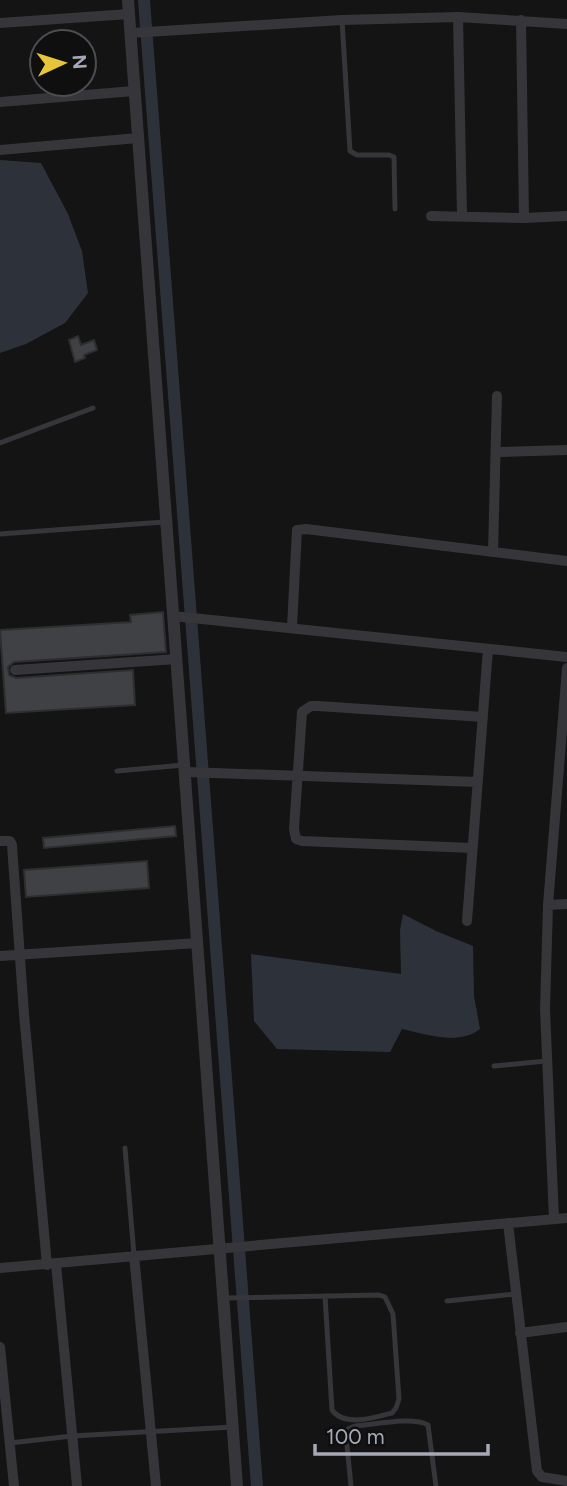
<svg xmlns="http://www.w3.org/2000/svg" width="567" height="1486" font-family="Figtree,sans-serif">
	<style>
		.water { fill: #2d323a }
		.lines { fill: none; stroke-linecap: round; stroke-linejoin: round }
		.canal { stroke: #2d323a; stroke-width: 12 }
		.building { fill: #404145; stroke: #2e2e31; stroke-width: 2 }
		.service { stroke: #35353a; stroke-width: 5 }
		.minor { stroke: #35353a; stroke-width: 10 }
		.tertiary { stroke: #35353a; stroke-width: 12 }
	</style>
	<rect width="100%" height="100%" fill="#141415"/>
	<path class="water" d="M0,160L41,163L68,214L82,251L88,293L65,323L26,344L0,353Z
		M403,914L436,931L473,946L474,996L480,1029C458,1046 426,1034 402,1029L390,1052L277,1049L254,1021L251,954L401,974L400,930Z"/>
	<g class="lines">
		<path class="canal" d="M144,0L257,1486"/>
	</g>
	<path class="building" d="M78,336L81,345L94,340L97,350L84,355L85,358L75,362L69,340Z
		M163,612L166,652L14,662L8,667L9,675L16,678L133,670L135,705L6,713L0,630L131,622L130,615Z
		M175,826L176,836L44,848L43,838Z
		M147,861L149,888L26,897L24,870Z"/>
	<g class="lines">
		<path class="service" d="M342,20L350,151L357,155H389L394,157L395,209
			M0,443L93,408
			M0,534L164,522
			M117,771L184,765
			M494,1066L546,1061
			M125,1148L134,1255
			M224,1298L379,1295L385,1297L393,1314L399,1399L396,1408L392,1413C374,1418 344,1427 332,1410L325,1296
			M447,1301L515,1294
			M10,1443L72,1436L233,1427
			M351,1486L346,1436L348,1429L355,1426C373,1425 413,1416 428,1425L436,1486"/>
		<path class="minor" d="M458,17L462,215
			M521,20L524,218
			M0,23L129,14
			M130,33L342,20L458,17L567,24
			M0,102L134,91
			M0,150L138,138
			M431,216L524,218L567,216
			M497,452L567,450
			M493,552L497,396
			M173,616L567,657
			M292,627L297,530L306,529L567,561
			M15,670L177,659
			M185,772L478,782
			M0,841H10L12,845L24,1014L47,1265
			M472,848L302,841L296,839L294,829L302,712L311,706H318L483,717
			M548,905L567,904
			M467,921L488,649
			M0,956L198,943
			M554,1219L545,1009L548,905L567,668
			M508,1223L537,1471L542,1477L567,1481
			M134,1255L156,1486
			M56,1264L77,1486
			M0,1268L567,1218
			M520,1333L567,1327
			M0,1347L14,1486"/>
		<path class="tertiary" d="M128,0L237,1486"/>
	</g>
	<g transform="translate(63 63) rotate(86)"><circle r="33" fill="#0f0f10" stroke="#4b4d52" stroke-width="2"/>
	<path d="M0-5L12 26L0 18L-12 26Z" fill="#e8c439"/>
	<text y="-10" font-size="19" font-weight="bold" text-anchor="middle" fill="#a6a9b5">N</text>
	</g>
	<path d="M315 1444v10h173v-10" fill="none" stroke="#a6a9b5" stroke-width="3.5"/>
	<text x="326" y="1444" font-size="21" fill="#a6a9b5" stroke="#0f0f10" stroke-width="5" paint-order="stroke">100 m</text>
</svg>
